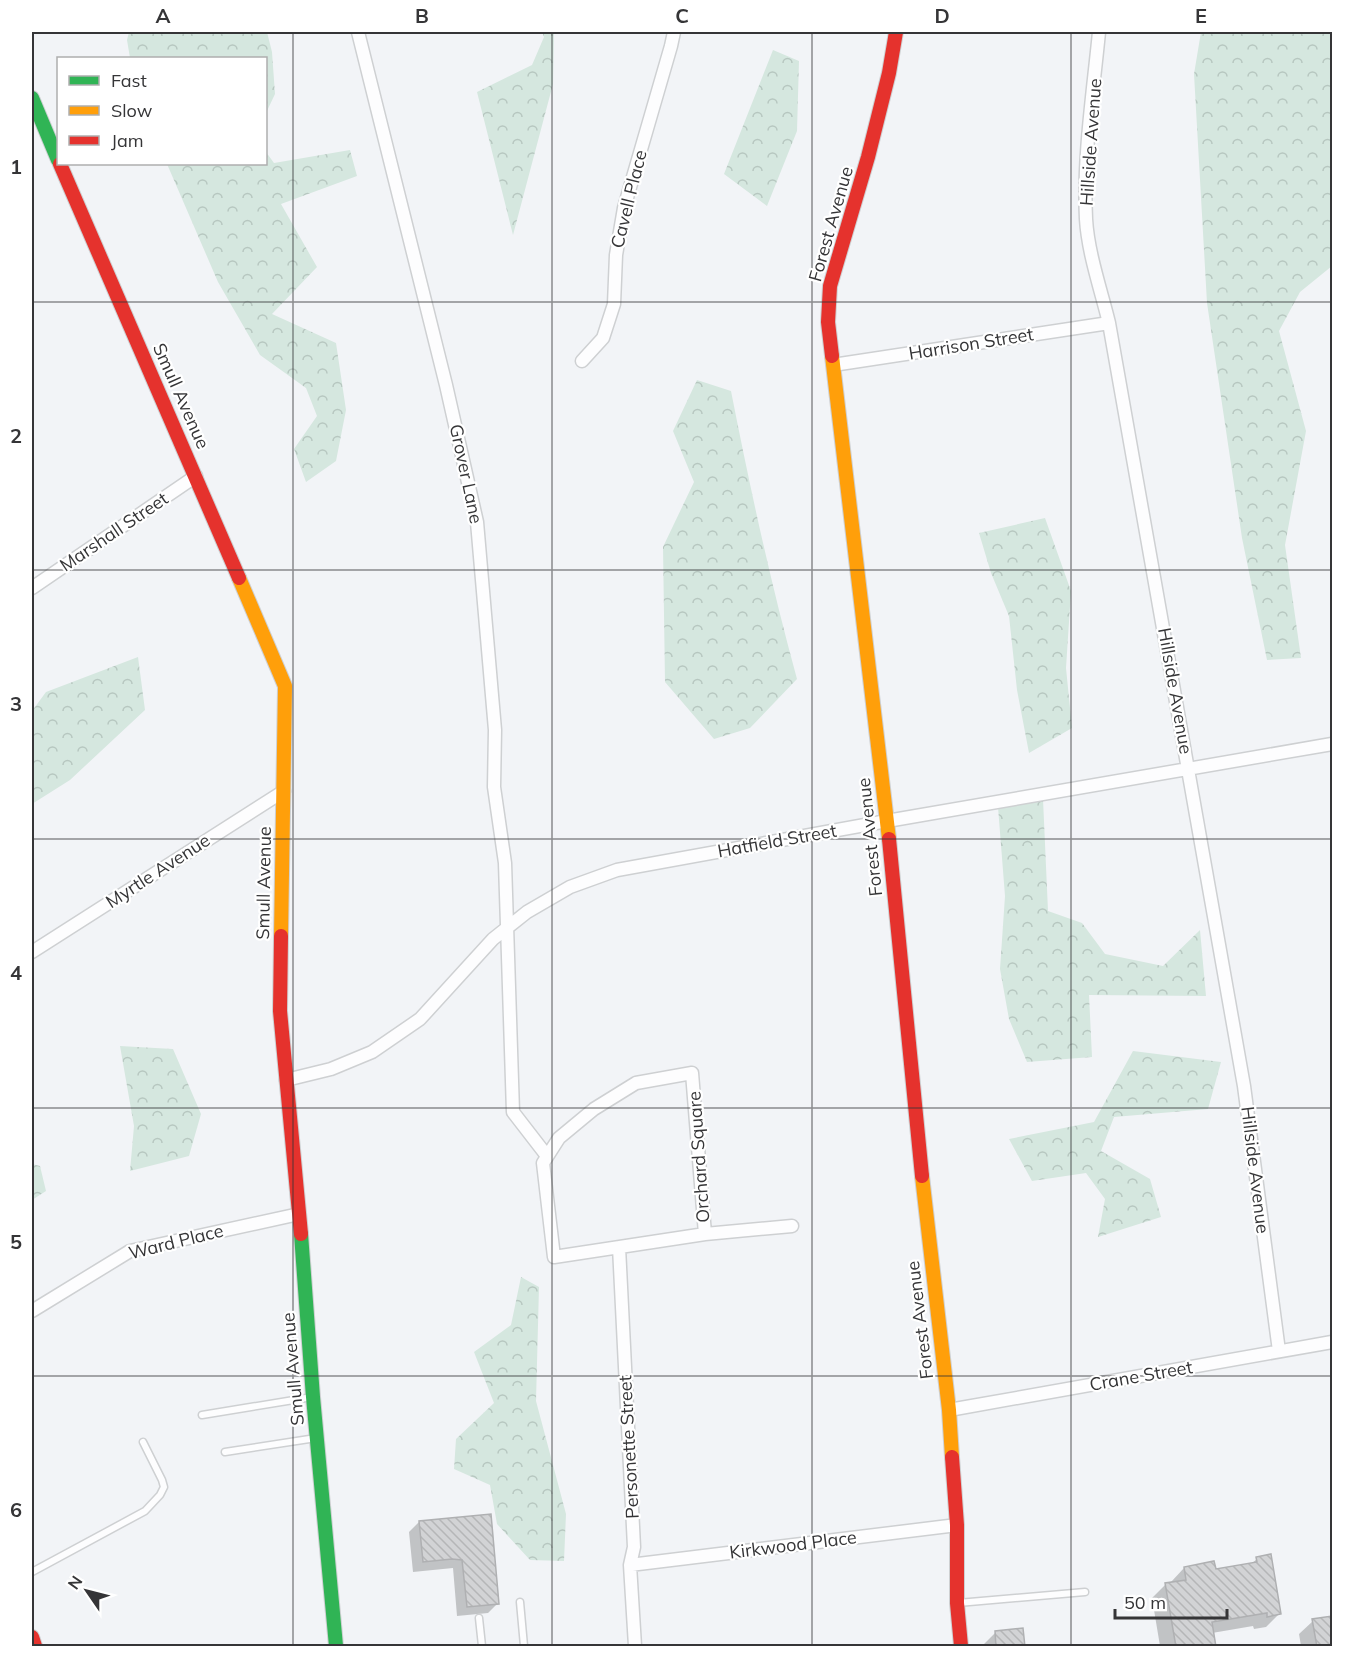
<svg xmlns="http://www.w3.org/2000/svg" width="1364" height="1678" font-family="Mulish,sans-serif">
	<style>
		.forest { fill: url(#forest-crowns) }
		.shadow { fill: #0003 }
		.building { fill: url(#building-back-hatch); stroke: #afb0b2; stroke-width: 1.5 }
		.lines { fill: none; stroke-linecap: round; stroke-linejoin: round }
		.lane-casing { stroke: #ced0d2; stroke-width: 9 }
		.street-casing { stroke: #ced0d2; stroke-width: 15 }
		.fast-casing { stroke: #ced0d2; stroke-width: 16 }
		.slow-casing { stroke: #ced0d2; stroke-width: 16 }
		.jam-casing { stroke: #ced0d2; stroke-width: 16 }
		.lane { stroke: #fdfdfe; stroke-width: 6 }
		.street { stroke: #fdfdfe; stroke-width: 12 }
		.fast { stroke: #30b455; stroke-width: 14 }
		.slow { stroke: #ff9f0a; stroke-width: 14 }
		.jam { stroke: #e5322d; stroke-width: 14 }
		.grid { fill: none; stroke: #353537; stroke-width: 1.5; stroke-opacity: 0.55 }
		.labels { text-anchor: middle; stroke-width: 4.5; stroke-linejoin: round; paint-order: stroke }
		.street-label { font-size: 18px; fill: #353537; stroke: #fff }
		.neatline { fill: none; stroke: #353537; stroke-width: 2 }
		.grid-label { font-size: 20px; text-anchor: middle; font-weight: bold; fill: #353537 }
	</style>
	<defs>
		<pattern id="forest-crowns" width="20" height="18" patternUnits="userSpaceOnUse" patternTransform="scale(1.5)"><rect width="20" height="18" fill="#d5e7df"/><path d="M2 6a3 3 0 1 1 6 0M12 15a3 3 0 1 1 6 0" fill="none" stroke="#b7c7c0"/></pattern>
		<pattern id="building-back-hatch" width="6" height="6" patternUnits="userSpaceOnUse" patternTransform="scale(1.5)"><rect width="6" height="6" fill="#d2d3d5"/><path d="M-1 5l2 2M0 0l6 6M5-1l2 2" fill="none" stroke="#b5b6b7"/></pattern>
	</defs>
	<rect width="100%" height="100%" fill="#f2f4f7"/>
	<path class="forest" d="M129,32H267L272,52L275,94L266,113V58H130L127,40Z
		M542,32H554L553,84L513,235L477,92L532,65L544,37Z
		M1201,32H1332V266L1300,292L1279,331L1306,431L1285,545L1301,658L1267,660L1242,538L1207,303L1194,74Z
		M773,50L799,61L797,131L767,206L724,174Z
		M350,150L357,176L281,204L317,267L272,314L336,343L346,410L336,461L306,482L294,449L317,416L306,388L260,355L218,282L167,164H266V152L274,163Z
		M697,380L731,391C750,488 771,584 797,679L750,728L714,739L665,682L663,547L694,482L673,431Z
		M1045,518L1071,591L1066,668L1072,728L1029,753L1017,690L1009,616L991,573L979,533Z
		M138,657L145,710L70,780L32,804V711L46,692Z
		M1043,799L1048,911L1082,923L1105,954L1163,966L1200,930L1206,996L1089,995L1092,1057L1027,1062L1009,1019L1000,969L1005,896L998,807Z
		M120,1046L173,1049L201,1114L189,1156L130,1171L134,1126Z
		M1133,1051L1221,1062L1208,1109L1114,1117L1101,1151L1150,1179L1161,1217L1098,1237L1105,1199L1086,1173L1032,1181L1009,1139L1094,1122Z
		M32,1164L40,1166L46,1191L32,1200Z
		M521,1277L539,1287L536,1401L566,1514L564,1561L530,1560L497,1524L490,1485L454,1469L456,1439L494,1403L474,1352L511,1325Z"/>
	<path class="shadow" d="M489,1515L498,1603L488,1613L457,1616L453,1568L413,1572L409,1532L419,1522Z
		M1257,1559L1279,1614L1266,1627L1254,1629L1253,1626L1212,1633L1214,1646H1160L1152,1598L1165,1585L1171,1584V1582L1184,1568L1215,1571L1251,1564Z
		M1332,1617V1646H1301L1299,1634L1313,1621Z
		M996,1632L1024,1646H983V1645Z"/>
	<path class="building" d="M491,1514L499,1604L467,1607L462,1560L452,1559L423,1562L419,1521Z
		M1271,1554L1281,1614L1267,1617V1613L1212,1622L1216,1647H1176L1165,1583L1186,1580L1184,1567L1214,1561L1216,1569L1257,1562L1256,1557Z
		M1332,1616V1647H1317L1312,1619Z
		M1023,1628L1025,1647H996L995,1631Z"/>
	<g class="lines">
		<g class="lane-casing">
			<path id="lane" d="M202,1415L312,1397
				M225,1452L316,1438
				M32,1572L145,1511L160,1495L164,1487L162,1480L143,1442
				M520,1602L524,1646
				M958,1603L1085,1592
				M479,1618L482,1646"/>
		</g>
		<g class="street-casing">
			<path id="street" d="M358,32L446,385L477,522L495,730L494,787L505,863L513,1112L547,1156
				M1099,32C1093,94 1083,157 1086,219C1088,253 1101,290 1109,323L1244,1086L1279,1351
				M582,361L603,338L614,304L616,255L624,208L671,46L674,32
				M833,365L1109,323
				M32,588L196,476
				M32,952L284,791
				M286,1080L331,1069L372,1052L420,1019L493,939L527,912L570,887L617,870L887,821L1332,744
				M705,1234L692,1073L636,1083L594,1109L559,1138L543,1163L554,1257L705,1234L792,1226
				M619,1247L634,1547L630,1565L635,1646
				M32,1311L130,1251L299,1214
				M949,1410L1332,1342
				M630,1565L957,1525"/>
		</g>
		<g class="fast-casing">
			<path id="fast" d="M32,98L58,160
				M301,1234L313,1397L336,1646"/>
		</g>
		<g class="slow-casing">
			<path id="slow" d="M832,356L889,839
				M239,578L285,686L281,936
				M922,1176L949,1410L952,1457"/>
		</g>
		<g class="jam-casing">
			<path id="jam" d="M60,164L239,578
				M832,356L828,322L830,286L868,157L889,73L896,32
				M889,839L922,1176
				M281,936L280,1011L301,1234
				M952,1457L957,1525V1603L961,1646
				M32,1637L35,1646"/>
		</g>
		<use href="#lane" class="lane"/>
		<use href="#street" class="street"/>
		<use href="#fast" class="fast"/>
		<use href="#slow" class="slow"/>
		<use href="#jam" class="jam"/>
	</g>
	<path class="grid" d="M293,32V1646M552,32V1646M812,32V1646M1071,32V1646M32,302H1332M32,570H1332M32,839H1332M32,1108H1332M32,1376H1332"/>
	<g class="labels">
		<g class="street-label">
			<text transform="translate(1091 142) rotate(-86)" y="6">Hillside Avenue</text>
			<text transform="translate(629 199) rotate(-76)" y="6">Cavell Place</text>
			<text transform="translate(831 224) rotate(-74)" y="6">Forest Avenue</text>
			<text transform="translate(971 344) rotate(-9)" y="6">Harrison Street</text>
			<text transform="translate(181 396) rotate(66)" y="6">Smull Avenue</text>
			<text transform="translate(466 474) rotate(78)" y="6">Grover Lane</text>
			<text transform="translate(114 532) rotate(-34)" y="6">Marshall Street</text>
			<text transform="translate(1175 691) rotate(80)" y="6">Hillside Avenue</text>
			<text transform="translate(870 837) rotate(-96)" y="6">Forest Avenue</text>
			<text transform="translate(777 841) rotate(-10)" y="6">Hatfield Street</text>
			<text transform="translate(158 871) rotate(-33)" y="6">Myrtle Avenue</text>
			<text transform="translate(264 883) rotate(-89)" y="6">Smull Avenue</text>
			<text transform="translate(699 1157) rotate(-94)" y="6">Orchard Square</text>
			<text transform="translate(1255 1170) rotate(83)" y="6">Hillside Avenue</text>
			<text transform="translate(176 1242) rotate(-14)" y="6">Ward Place</text>
			<text transform="translate(920 1320) rotate(-97)" y="6">Forest Avenue</text>
			<text transform="translate(293 1369) rotate(-95)" y="6">Smull Avenue</text>
			<text transform="translate(1141 1376) rotate(-10)" y="6">Crane Street</text>
			<text transform="translate(629 1447) rotate(-93)" y="6">Personette Street</text>
			<text transform="translate(793 1545) rotate(-7)" y="6">Kirkwood Place</text>
		</g>
	</g>
	<rect width="1364" height="1678" fill="none" stroke="#ffffff" stroke-width="66"/>
	<rect x="57" y="57" width="210" height="108" fill="#ffffff" stroke="#aeaeaf" stroke-width="1.5"/>
	<rect x="69" y="76" width="30" height="9" fill="#30b455" stroke="#aeaeaf" stroke-width="1.5"/>
	<text x="111" y="87" font-size="18" fill="#353537">Fast</text>
	<rect x="69" y="106" width="30" height="9" fill="#ff9f0a" stroke="#aeaeaf" stroke-width="1.5"/>
	<text x="111" y="117" font-size="18" fill="#353537">Slow</text>
	<rect x="69" y="136" width="30" height="9" fill="#e5322d" stroke="#aeaeaf" stroke-width="1.5"/>
	<text x="111" y="147" font-size="18" fill="#353537">Jam</text>
	<g transform="translate(87 1591) rotate(305)" stroke="#ffffff" stroke-width="4.5" paint-order="stroke">
	<path d="M0-4.5L10 22L0 15L-10 22Z" fill="#353537"/>
	<text y="-9" font-size="16" font-weight="bold" text-anchor="middle" fill="#353537">N</text>
	</g>
	<path d="M1115 1609v9h112v-9" fill="none" stroke="#353537" stroke-width="3"/>
	<text x="1124" y="1609" font-size="18" fill="#353537" stroke="#ffffff" stroke-width="4.5" paint-order="stroke">50 m</text>
	<rect x="33" y="33" width="1298" height="1612" class="neatline"/>
	<g class="grid-label">
		<text x="163" y="23">A</text>
		<text x="422" y="23">B</text>
		<text x="682" y="23">C</text>
		<text x="942" y="23">D</text>
		<text x="1201" y="23">E</text>
		<text x="16" y="174">1</text>
		<text x="16" y="443">2</text>
		<text x="16" y="711">3</text>
		<text x="16" y="980">4</text>
		<text x="16" y="1249">5</text>
		<text x="16" y="1517">6</text>
	</g>
</svg>
